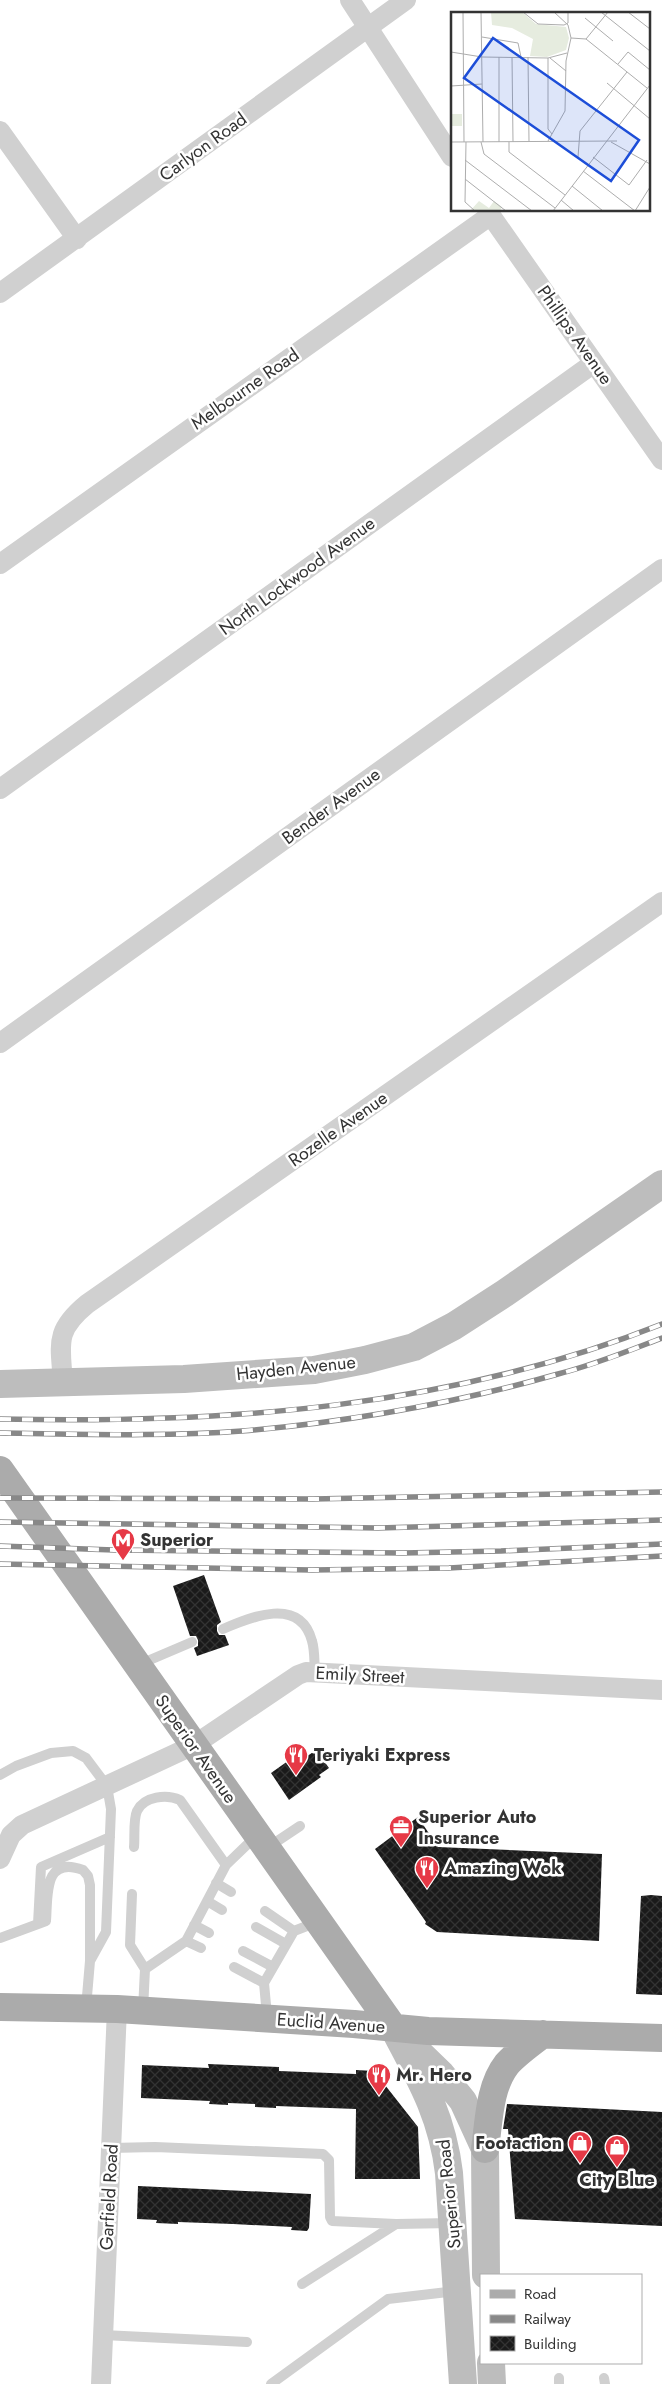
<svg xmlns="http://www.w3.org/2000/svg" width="662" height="2384" font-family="Jost,sans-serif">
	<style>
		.building { fill: url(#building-cross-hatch) }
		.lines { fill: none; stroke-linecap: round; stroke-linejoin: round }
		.lane { stroke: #d0d0d0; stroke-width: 10 }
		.street { stroke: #d0d0d0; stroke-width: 20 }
		.secondary { stroke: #bdbdbd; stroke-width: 28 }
		.primary { stroke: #ababab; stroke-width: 28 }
		.rail-casing { stroke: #888; stroke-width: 5.5 }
		.rail { stroke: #fff; stroke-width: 4; stroke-dasharray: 11; stroke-linecap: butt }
		.labels { text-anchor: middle; stroke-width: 5; stroke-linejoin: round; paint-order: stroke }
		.street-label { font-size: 18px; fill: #333; stroke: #fff }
		.poi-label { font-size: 18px; font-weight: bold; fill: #333; stroke: #fff; text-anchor: start }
		.inset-road { fill: none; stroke: #adadad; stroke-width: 1 }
		.view { fill: #1d4ed8; fill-opacity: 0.15; stroke: #1d4ed8; stroke-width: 2.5 }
		.inset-edge { fill: none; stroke: #333; stroke-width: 2.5 }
	</style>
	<defs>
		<pattern id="building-cross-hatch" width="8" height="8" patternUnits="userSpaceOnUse" patternTransform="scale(1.25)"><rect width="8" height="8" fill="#1a1a1a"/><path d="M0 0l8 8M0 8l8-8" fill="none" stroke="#333"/></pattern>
	</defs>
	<rect width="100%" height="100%" fill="#fff"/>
	<path class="building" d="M204,1575L221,1622L217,1625V1631L219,1635H225L229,1645L197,1656L194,1648L198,1646V1640L196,1636H190L173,1586Z
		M316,1750L329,1768L319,1775L321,1777L289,1800L271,1773L302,1751L306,1757Z
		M418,1817L438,1847L602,1854L599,1941L437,1932L425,1924L426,1922L375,1849Z
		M651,1895L662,1896V1995L636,1994L641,1896Z
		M208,2064L279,2067V2071L356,2074V2070L374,2071L418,2127L420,2179H355L356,2109L276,2106V2108L255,2107V2104L228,2103V2105L209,2104L210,2101L141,2098L142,2065L209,2068Z
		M507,2104L662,2112V2226L515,2219L508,2129H503Z
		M138,2186L311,2194L309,2228L307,2231L291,2230L292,2227L233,2224L178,2222V2224L156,2223L157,2220L137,2219Z"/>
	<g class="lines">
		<path class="lane" d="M223,1629C251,1617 300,1596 312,1641C315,1651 314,1662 315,1672
			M138,1665L192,1642
			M0,1775L16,1766L51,1753L73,1751L86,1758L107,1786L111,1809L106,1932L90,1961L86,2008
			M134,1847C135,1837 133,1820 137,1811C144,1796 167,1794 180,1800L226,1865
			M267,1848L300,1826
			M216,1883L231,1892
			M132,1894L130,1945L145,1969
			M207,1901L222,1910
			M265,1911L294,1931
			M38,1924L46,1921C48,1896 43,1855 83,1870L88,1876L90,1885V1960
			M194,1925L209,1933
			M256,1927L286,1944
			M0,1938L38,1924L41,1867L110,1837
			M186,1941L201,1948
			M243,1951L273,1967
			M234,1967L264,1983
			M143,2010L145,1969L186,1941L226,1865L256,1836
			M267,2016L264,1983L294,1931L317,1922
			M111,2148L155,2147L323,2154L329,2160L330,2217L332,2221L396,2224L452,2223
			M302,2284L396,2224
			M103,2335L247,2342
			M559,2378V2384
			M604,2378L605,2384
			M271,2384L388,2299L456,2291"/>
		<path class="street" d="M350,0L452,157
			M0,131L77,239
			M487,210L662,460
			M0,293L406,0
			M0,564L491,215
			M0,789L594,363
			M0,1043L662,569
			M63,1384C61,1345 53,1332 87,1304L662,902
			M0,1859L11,1835L22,1825L194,1745L298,1675L306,1672L662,1690
			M101,2384L117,2009"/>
		<path class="secondary" d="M0,1384L184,1379L314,1370L365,1360L414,1347L454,1326L505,1293L662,1184
			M393,2027C420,2078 442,2115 449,2173L463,2384
			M410,2044L441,2074L463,2101L485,2149L486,2275
			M491,2363L492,2384"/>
		<path class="primary" d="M0,1470L393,2027
			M0,2007L117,2009L354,2024L428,2031L662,2038
			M485,2149C489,2121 489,2087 507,2064C517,2053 531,2043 543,2034"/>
		<g class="rail-casing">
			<path id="rail" d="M0,1419C226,1424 450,1408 662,1324
				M0,1433C81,1434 162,1437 242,1431C348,1422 456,1403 558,1374C594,1365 628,1351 662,1338
				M0,1498L313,1499L662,1492
				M0,1522L378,1528L662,1520
				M0,1546L114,1550L403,1553L501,1551L662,1544
				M0,1564L312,1570L449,1568L662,1556"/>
		</g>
		<use href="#rail" class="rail"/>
	</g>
	<defs>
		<g id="metro-pin" transform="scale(1.25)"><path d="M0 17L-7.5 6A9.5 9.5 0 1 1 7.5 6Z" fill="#e63946" stroke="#fff"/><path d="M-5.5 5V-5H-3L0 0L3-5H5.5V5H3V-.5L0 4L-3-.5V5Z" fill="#fff"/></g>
		<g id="restaurant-pin" transform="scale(1.25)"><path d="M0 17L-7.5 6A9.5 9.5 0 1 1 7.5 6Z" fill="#e63946" stroke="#fff"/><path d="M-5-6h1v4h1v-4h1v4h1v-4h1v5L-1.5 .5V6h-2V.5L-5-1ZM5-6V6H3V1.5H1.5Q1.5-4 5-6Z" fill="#fff"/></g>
		<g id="office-pin" transform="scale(1.25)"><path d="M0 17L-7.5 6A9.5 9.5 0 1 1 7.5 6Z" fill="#e63946" stroke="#fff"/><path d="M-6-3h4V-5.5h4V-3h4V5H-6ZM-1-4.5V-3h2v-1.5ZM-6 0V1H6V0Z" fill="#fff"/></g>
		<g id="shop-pin" transform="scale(1.25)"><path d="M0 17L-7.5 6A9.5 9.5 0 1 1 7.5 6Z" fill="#e63946" stroke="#fff"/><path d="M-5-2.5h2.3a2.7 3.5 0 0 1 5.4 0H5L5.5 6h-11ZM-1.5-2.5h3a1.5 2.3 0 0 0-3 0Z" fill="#fff"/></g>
	</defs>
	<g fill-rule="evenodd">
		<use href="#metro-pin" x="123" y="1540"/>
		<use href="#restaurant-pin" x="296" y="1755"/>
		<use href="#office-pin" x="401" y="1827"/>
		<use href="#restaurant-pin" x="427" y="1868"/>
		<use href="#restaurant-pin" x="379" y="2075"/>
		<use href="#shop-pin" x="580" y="2143"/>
		<use href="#shop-pin" x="617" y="2147"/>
	</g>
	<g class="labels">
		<g class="street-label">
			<text transform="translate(203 147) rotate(-36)" y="6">Carlyon Road</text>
			<text transform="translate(575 335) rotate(55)" y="6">Phillips Avenue</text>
			<text transform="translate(245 389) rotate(-35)" y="6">Melbourne Road</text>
			<text transform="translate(297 576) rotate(-36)" y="6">North Lockwood Avenue</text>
			<text transform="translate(331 806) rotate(-36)" y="6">Bender Avenue</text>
			<text transform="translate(338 1129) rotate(-35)" y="6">Rozelle Avenue</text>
			<text transform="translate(296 1368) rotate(-6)" y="6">Hayden Avenue</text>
			<text transform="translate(360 1675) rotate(3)" y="6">Emily Street</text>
			<text transform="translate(196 1749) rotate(55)" y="6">Superior Avenue</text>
			<text transform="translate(331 2023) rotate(4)" y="6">Euclid Avenue</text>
			<text transform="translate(449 2194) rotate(-96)" y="6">Superior Road</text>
			<text transform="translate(109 2197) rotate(-87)" y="6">Garfield Road</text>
		</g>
		<g class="poi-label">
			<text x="140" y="1546">Superior</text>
			<text x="314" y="1761">Teriyaki Express</text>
			<text x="418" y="1823">Superior Auto<tspan x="418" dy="21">Insurance</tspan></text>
			<text x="444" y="1874">Amazing Wok</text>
			<text x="396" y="2081">Mr. Hero</text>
			<text x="562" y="2149" text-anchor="end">Footaction</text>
			<text x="617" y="2186" text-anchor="middle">City Blue</text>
		</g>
	</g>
	<g transform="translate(451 12)">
		<rect width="199" height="199" fill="#fff"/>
		<path d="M0,102H11V114H1Z" fill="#e6ecdf"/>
		<path d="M28,189L38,196L43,189L51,195L49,199H19Z" fill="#e6ecdf"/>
		<path d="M40,0H71L85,12L115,15L118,26L115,38L96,45L79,44L82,27L61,16L41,13Z" fill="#e6ecdf"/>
		<path class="inset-road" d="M12,0L13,130M30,0L32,130M72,0L87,12L113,13L117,11V0M103,0L117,13L120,26M150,0L199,39M177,0L199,17M134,6L162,29M31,25L67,31L70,45M135,27L196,76M0,40L31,45L97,46L116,41M48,45V130M61,45L62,130M77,45L78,130M97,46V117L101,122M99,46L115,59M167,52L177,40L199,58M156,71L199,107M0,74L31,72M97,129L114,99L115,49L120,26L135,27L157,0M0,130L166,129M15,130L14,190L24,199M30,130L33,142L104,196M58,130V140L114,183M160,130L199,152M142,145L178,173L196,148M14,148L81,199M136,153L127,145L129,119L176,60M132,159L184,199L199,175M14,167L55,199M121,174L152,199M110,188L123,199M102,199L199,73"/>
		<path class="view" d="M42,26L188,128L160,169L13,66Z"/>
		<rect width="199" height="199" class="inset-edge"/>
	</g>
	<rect x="480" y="2274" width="162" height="90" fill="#ffffff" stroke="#adadad"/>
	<rect x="490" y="2290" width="25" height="8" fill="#ababab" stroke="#adadad"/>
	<text x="524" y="2299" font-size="15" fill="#333333">Road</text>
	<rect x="490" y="2315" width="25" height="8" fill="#888888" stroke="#adadad"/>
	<text x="524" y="2324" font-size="15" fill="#333333">Railway</text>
	<rect x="490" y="2336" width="25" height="15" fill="url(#building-cross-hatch)" stroke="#adadad"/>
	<text x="524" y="2349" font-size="15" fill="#333333">Building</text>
</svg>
